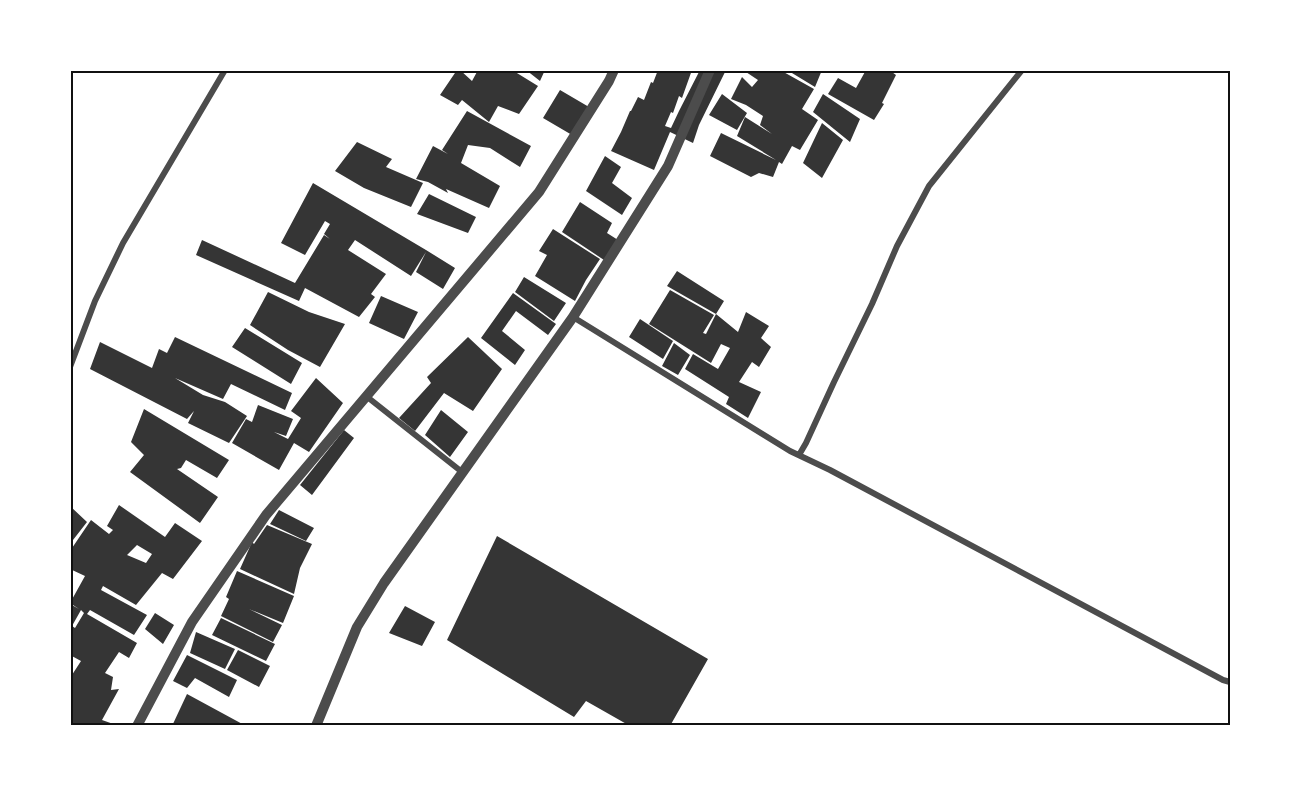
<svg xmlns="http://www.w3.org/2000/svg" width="1301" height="796" font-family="Poppins,sans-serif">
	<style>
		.building { fill: #353535; fill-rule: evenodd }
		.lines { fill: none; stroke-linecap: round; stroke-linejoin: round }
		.minor { stroke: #4c4c4c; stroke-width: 6 }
		.tertiary { stroke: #4c4c4c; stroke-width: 10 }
		.neatline { fill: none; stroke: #111; stroke-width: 2 }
	</style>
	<rect width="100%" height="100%" fill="#fff"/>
	<path class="building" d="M457,70H460L472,81L478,70H512L538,86L519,114L498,106L489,122L462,100L458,105L440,95Z
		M526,70H545L540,81Z
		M658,70H692L682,98L679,96L673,113L671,112L665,126L671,128L679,111L700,70H726L699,125L693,143L670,132L654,170L611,151L621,132L630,111H631L638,97L644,100L651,82L653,83Z
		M743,70H780L814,89L802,109L818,120L800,150L792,146L782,164L779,162L773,177L759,173L751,177L710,156L721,133L776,160L737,136L745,117L772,134L760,125L763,116L746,105L731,99L742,77L752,87L758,80Z
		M787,70H822L815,87Z
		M866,70H889L896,75L882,103L884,104L874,120L828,94L838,78L856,88Z
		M560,90L589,107L572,135L543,118Z
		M722,94L747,113L737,130L709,115Z
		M823,94L860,119L850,142L813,112Z
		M467,111L531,146L520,167L490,148L468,145L461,163L500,186L489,208L446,189L448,193L428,182L416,179L433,146L448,154L442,150Z
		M822,123L843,140L822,178L803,163Z
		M357,142L392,159L386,167L423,183L411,207L364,188L335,171Z
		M605,156L621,167L612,183L632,198L622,215L586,191Z
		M313,183L426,250L455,268L443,289L416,272L426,252L411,276L355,240L348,250L386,274L371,294L375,297L359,317L305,288L299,301L196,255L202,240L295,283L324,235L330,239L324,234L330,224L325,221L305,255L281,243Z
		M429,194L476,217L468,233L417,214Z
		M580,202L612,223L607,233L618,240L604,260L562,232Z
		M553,229L600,259L586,280L575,301L535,276L547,255L539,251Z
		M677,271L724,301L716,314L667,286Z
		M524,277L566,303L554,321L515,292Z
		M670,290L714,315L703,333L706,334L716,314L738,332L746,312L769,326L761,338L771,347L759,367L752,362L739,382L761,392L748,418L726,404L729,397L685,369L693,354L718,369L730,348L721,344L711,363L649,324Z
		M268,292L309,312L345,324L320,367L288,350L250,325Z
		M513,293L556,324L548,335L516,311L502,331L525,350L515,365L481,338Z
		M381,296L418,312L404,339L369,323Z
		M640,319L673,341L663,359L629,337Z
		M245,328L302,363L291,384L232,347Z
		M175,337L292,393L285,410L231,384L223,399L175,378L203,395L225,402L247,416L229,443L188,423L194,411L187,419L90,369L100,342L152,368L159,349L167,353Z
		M468,337L502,369L473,411L444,393L415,431L399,418L431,383L427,377Z
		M674,343L690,355L678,375L662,366Z
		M316,378L343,403L309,452L294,443L279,470L232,443L246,419L252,422L258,405L293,419L286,436L274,432L288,439L301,418L291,411Z
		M144,409L229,460L217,478L186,460L181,468L177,469L218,497L200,523L130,472L144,455L131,442Z
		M441,410L468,432L450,457L425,435Z
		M344,430L354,438L312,495L300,485Z
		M119,505L165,537L175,523L202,541L173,579L162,573L136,605L103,586L101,590L147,615L134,635L90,610L87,614L137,643L129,658L119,652L105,673L113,677L111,690L119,689L102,720L119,726H70V678L81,661L70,655V604L79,609L70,603L85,576L70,569V551L91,520L109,534L113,530L107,526ZM137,545L152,554L146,563L127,555ZM81,610L84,613L75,628L72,626Z
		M70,506L87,522L73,540L70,538Z
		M279,510L314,528L306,541L270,524Z
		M267,525L312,544L300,568L294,594L240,569L252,542L254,544Z
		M497,536L708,659L670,726H630L586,701L574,717L447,640Z
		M237,571L294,596L283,623L249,609L282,625L273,642L221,616L229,599L226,597Z
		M405,606L435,622L422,646L389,633Z
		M155,613L174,625L163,644L145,629Z
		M221,618L275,644L266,661L212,635Z
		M196,632L235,649L225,669L190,653Z
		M238,650L270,666L259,687L227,670Z
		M187,655L237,680L229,697L195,678L187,688L173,681Z
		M187,694L246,726H172Z"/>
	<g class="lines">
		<path class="minor" d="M573,317L790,451L830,470L1223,680L1230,682
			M70,367L95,301L123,243L225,70
			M366,396L462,472
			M799,455L806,443L834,382L872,304L897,246L929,186L1022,70"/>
		<path class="tertiary" d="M137,726L192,622L266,515L539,192L609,81L614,70
			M316,726L357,627L384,583L573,317L668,166L710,70"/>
	</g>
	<rect width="1301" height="796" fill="none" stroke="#ffffff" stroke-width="144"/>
	<rect x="72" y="72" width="1157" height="652" class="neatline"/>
</svg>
